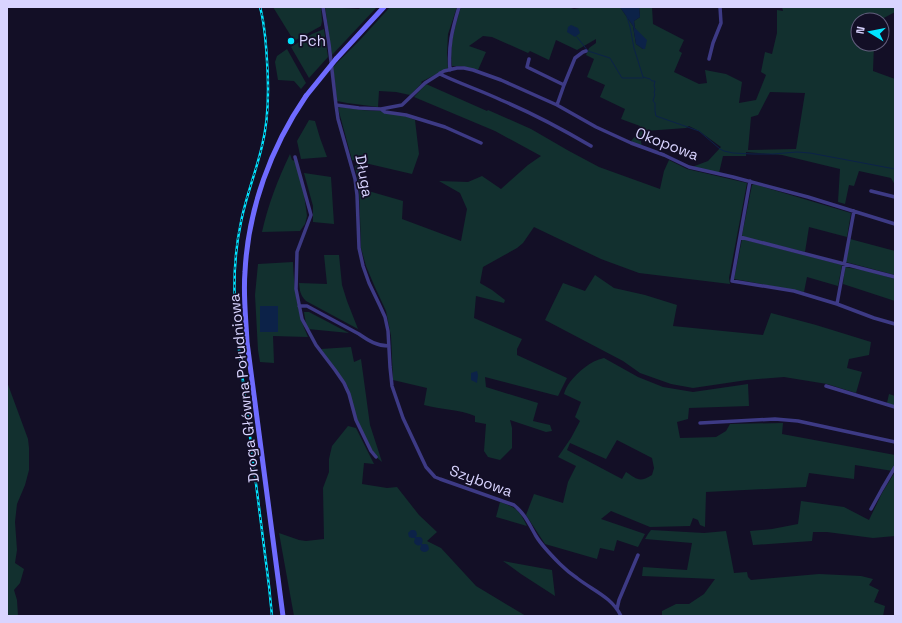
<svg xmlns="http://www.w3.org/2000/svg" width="902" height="623" font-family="'Space Grotesk',sans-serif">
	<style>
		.green { fill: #12302f; fill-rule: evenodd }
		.water { fill: #0c2248 }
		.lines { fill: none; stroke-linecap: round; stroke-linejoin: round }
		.stream { stroke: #0c2248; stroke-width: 1 }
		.minor { stroke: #3d3a85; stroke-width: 3.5 }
		.secondary { stroke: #6f6bff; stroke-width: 5 }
		.rail-casing { stroke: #00e5ff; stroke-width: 2.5 }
		.rail { stroke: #130f26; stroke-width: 1; stroke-dasharray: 3; stroke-linecap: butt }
		.secondary-bridge { stroke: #6f6bff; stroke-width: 5 }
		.poi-dot { fill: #00e5ff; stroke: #130f26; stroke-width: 1.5 }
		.labels { text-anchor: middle; stroke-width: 3.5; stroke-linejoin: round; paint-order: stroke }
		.poi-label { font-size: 15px; fill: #d9d4ff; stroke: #130f26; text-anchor: start }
		.street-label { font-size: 15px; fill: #d9d4ff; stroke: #130f26 }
	</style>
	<rect width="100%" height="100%" fill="#130f26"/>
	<path class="green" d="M273,7H321L322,21L321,26L294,41Z
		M325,7L359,9L361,7H377L332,55Z
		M390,7H457L448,34L447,54L448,68L421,82L422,83L410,95L396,92L379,91L378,107L347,103L337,101L333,67L359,41Z
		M461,7H568L574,9L585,7H620L633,26L636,44L643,49H645L635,28L634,21L640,17L639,7H652L653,24L684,40L679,51L682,53L674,72L699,84L707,83L705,70L726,74L742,82L739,103L756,100L766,75L761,72L765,52L772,54L777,33V10L783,11L782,7H895V12L880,20H858V44H874L873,71L895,79V185L891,178L859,171L854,186L849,185L845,204L838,202L840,169L782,155L746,152V156H723L719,173L692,167L708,161L721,147L699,131L689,126L686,128L645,131L641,142L642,146L631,141L638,133L640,126L621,119L625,109L600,97L605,85L587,77L594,59L586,55L589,48L596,43V39L577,50L556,40L549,60L530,51L528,53L492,37L483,36L469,46L486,52L478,70L461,66H452C449,46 455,26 461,7ZM770,92L805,93L796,149L748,150L751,117L758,115Z
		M324,29L328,57L309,78L291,47L312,34Z
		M287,49L306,83L301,89L294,81L278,80L275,62L277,56Z
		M426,84L487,111L488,110L531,129L569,151L599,167L660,189L664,171L669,160L687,169L747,183L729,278L730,284L639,273L601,259L534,227L523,243L517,248L483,267L480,283L492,290L505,300L504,303L476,296L474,318L522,339L517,349V355L567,378L558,396L485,377L486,387L538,403L533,421L550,425L552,431L546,432L510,420L512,428V448L500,460L488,457L484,451L486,424L475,422V416C459,409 441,410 424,405L427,388L393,380L391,336L386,311L374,285L366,266L361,248L359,186L355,166L358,165L365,190L403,201L402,219L461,241L467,209L460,193L439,181L468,182L482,176L501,189L528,165L541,156L495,131L414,97Z
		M341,107L361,110L380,111L405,116L415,120L419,154L412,174L352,160L338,108Z
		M309,120L315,121L320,138L327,157L301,159L297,141Z
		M290,154L292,160L295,161L304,194L307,216L305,224L300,231L262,232C268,205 278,179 290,154Z
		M304,173L331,177L334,224L313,222V206Z
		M754,184L851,213L847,237L809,227L805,252L743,237L742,235L752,185Z
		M742,239L842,265L838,286L807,277L804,292L734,279Z
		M850,239L895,251V275L846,262Z
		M324,255H339L342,285L347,301L358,329L306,301C300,295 300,291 299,283L327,284Z
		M293,262C294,288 297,313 308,337L273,336L274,363L260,362L258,350L255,295L258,264Z
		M845,267L867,271L895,279V301L843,284Z
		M595,275L614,288L645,295L677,305L673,326L763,335L771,313L816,325L871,342L869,355L849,359L847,368L862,372L856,393L827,384L784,377L747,380L693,388L671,384L640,373L623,361L545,320L563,283L585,291Z
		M304,312H309L349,333L308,329L306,324Z
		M351,347L354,362L361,359L370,425L382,462L375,456L358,423L348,387L321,349Z
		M604,358L638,377L663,387L693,392L748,384L749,406L689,408L688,419L677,422L680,438L716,437L726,431L730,424L783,423L782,434L895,455V467L893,471L855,465L854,479L809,473L806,487L706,492L705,527L700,525L698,520L693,518L690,526L650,527L611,511L601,519L645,534L638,547L617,540L614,551L600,548L597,559L545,544L526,515L534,494L563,503L568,482L576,466L558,457L571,438L580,421L575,417L581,402L564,394C565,390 567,386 570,382C578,372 590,361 604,358ZM617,440L652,458L654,468L652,475C639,483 637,479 626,472L622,479L567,450L570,443L606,459Z
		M7,382L28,439L29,448V470L25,485L17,504L15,522L17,550L15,563L24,569L20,583L14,590L17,600L18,616H7Z
		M889,394L895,396V406L887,403Z
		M348,426L356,428L374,464L364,463L362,484L387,488L397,487L419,515L437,532L427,541L441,548L476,586L526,616H294L279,533L299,540L306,541L324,539L323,488L329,472V459L332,446Z
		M895,472V536L873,538L827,532H813L812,541L753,545L750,531L772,529L798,524L801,501L844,507L869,520L882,493Z
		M500,502C517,508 519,510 527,526L496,517Z
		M651,530L704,533L726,531L734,573L747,572L748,577L751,580L819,574L861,576L873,579L869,585L879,590L874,602L885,606L883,616H662V611L676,604H689L704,594L715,579L642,576L643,567L687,570L692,543L645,539L648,534Z
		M503,561L552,570L555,596L521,574Z"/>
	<path class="water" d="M620,7H639L640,17L634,21L635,28L647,40L645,49H643L636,44L633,26Z
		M571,25L578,28L580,33L575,37L567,32L568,27Z
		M260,306H278V332H260Z
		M477,371L478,375L477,383L471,380V373Z
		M411,530H414L416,531L417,534L416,537H420C423,538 423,541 422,544H426L428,545L429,549C427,553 422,553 420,549L421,545C418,546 415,545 414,542L415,538H412L409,537L408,533Z"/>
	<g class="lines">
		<path class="stream" d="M627,17L630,27L634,48L643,77L650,79L652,81H655L654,86L655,89L654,93L655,94L653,101L655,103V111L656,116L699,131L720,149L724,151L733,153L753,154H773L797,152L810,153L895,169
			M577,37L588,51L610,58L622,78H643"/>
		<path class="minor" d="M323,7L329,44L336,105L338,119L355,179L357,195L359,248L363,266L369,283L380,306L385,317L388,331L390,367L392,386L403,418L426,467L435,477L440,479L514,505C525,514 529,524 536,536C542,546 551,555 560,564C565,569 571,574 577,578C592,590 612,597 621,616
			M529,59L527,67L564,85
			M709,59L713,43L721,23L720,7
			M450,70C448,46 452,30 459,7
			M440,73L442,75C461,84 482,91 501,100C532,113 562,129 591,146
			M336,105L359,108L381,109L402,105L425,83L444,71L457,68H464L473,70L501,80L557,105L596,127L631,143L664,155L689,167L733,177L808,197L895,224
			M557,105L564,85L575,58L583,52L586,51
			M381,109L385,112L406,115L445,127L481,143
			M295,157L311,215L297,252L296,289L302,319L316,345L335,370L344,383L349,394L356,420L371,451L376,457
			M750,181L732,281L794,291L837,304L874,318L895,324
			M871,191L895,197
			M740,237L895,277
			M837,304L854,211
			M299,306H307L359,334C369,341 377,346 389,346
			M826,386L895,407
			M700,423L775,419L798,421L895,442
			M871,509L882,489L895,467
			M617,609L619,600L638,555"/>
		<path class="secondary" d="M336,59L384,7
			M283,616L247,342C246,319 243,295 245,272C248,209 271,147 306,96"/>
		<g class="rail-casing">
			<path id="rail" d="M260,7C265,25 266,43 267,61C269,90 269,118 262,146C256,172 246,196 241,222C233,259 233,297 237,334L269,586L272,616"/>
		</g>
		<use href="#rail" class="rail"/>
		<path class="secondary-bridge" d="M306,96L336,59"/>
	</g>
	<circle class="poi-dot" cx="291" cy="41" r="4"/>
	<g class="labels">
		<g class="poi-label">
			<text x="299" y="46">Pch</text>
		</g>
		<g class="street-label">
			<text transform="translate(667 144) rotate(21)" y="5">Okopowa</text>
			<text transform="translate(364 176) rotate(80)" y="5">Długa</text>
			<text transform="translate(244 388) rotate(-96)" y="5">Droga Główna Południowa</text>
			<text transform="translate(481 481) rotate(20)" y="5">Szybowa</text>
		</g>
	</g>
	<rect width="902" height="623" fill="none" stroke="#d9d4ff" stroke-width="16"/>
	<g transform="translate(870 32) rotate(280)"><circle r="19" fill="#130f26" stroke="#625e7d"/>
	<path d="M0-3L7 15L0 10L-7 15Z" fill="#00e5ff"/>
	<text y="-6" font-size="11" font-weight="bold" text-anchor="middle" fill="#d9d4ff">N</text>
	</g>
</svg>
